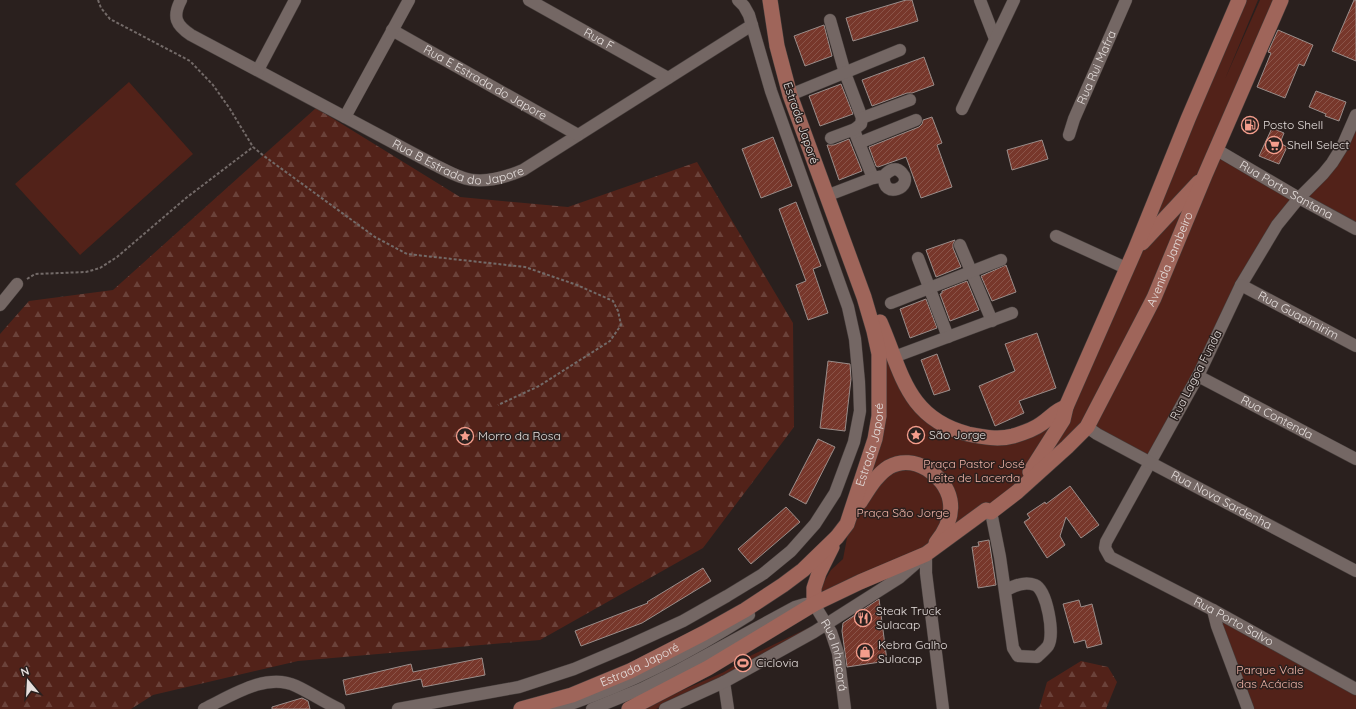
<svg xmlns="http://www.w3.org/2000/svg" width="1356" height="709" font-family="Quicksand,sans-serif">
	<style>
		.forest { fill: url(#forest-firs) }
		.green { fill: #522219 }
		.building { fill: url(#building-hatch); stroke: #9a8d8a }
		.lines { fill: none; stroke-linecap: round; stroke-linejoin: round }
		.minor-casing { stroke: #453d3b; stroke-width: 13 }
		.major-casing { stroke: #453d3b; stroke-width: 16 }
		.path { stroke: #736a68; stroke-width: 2; stroke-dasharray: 3 2; stroke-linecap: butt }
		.minor { stroke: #746764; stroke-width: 12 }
		.major { stroke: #9f655a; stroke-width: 15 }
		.labels { text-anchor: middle; stroke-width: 3; stroke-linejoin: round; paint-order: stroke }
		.street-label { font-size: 12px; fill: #e5dedc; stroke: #2a201e }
		.poi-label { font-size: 12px; fill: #e5dedc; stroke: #2a201e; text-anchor: start }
		.park-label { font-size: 12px; fill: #f2b5a9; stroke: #2a201e }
	</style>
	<defs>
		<pattern id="forest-firs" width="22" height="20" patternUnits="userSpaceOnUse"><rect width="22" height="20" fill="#522219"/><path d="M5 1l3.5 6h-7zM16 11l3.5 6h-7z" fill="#6b423a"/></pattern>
		<pattern id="building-hatch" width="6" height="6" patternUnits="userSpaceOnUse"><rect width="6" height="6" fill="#77372b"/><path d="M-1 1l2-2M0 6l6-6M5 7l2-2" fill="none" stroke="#8a5449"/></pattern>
	</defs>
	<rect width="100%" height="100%" fill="#2a201e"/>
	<path class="forest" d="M316,108L460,197L568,207L697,162L793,323L794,427L703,548L540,640L298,661L153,695L131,709H0V334L29,301L113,290Z
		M1081,661L1108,667L1117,682L1106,709H1039L1047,682Z"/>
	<path class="green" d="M1240,0H1258L1225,79L1260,0H1280L1215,152L1299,200L1341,160L1356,128V231L1299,200L1279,217L1151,463L1081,424L1014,490L948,538L836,587L822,591V585L831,570L843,559L850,522L865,481L884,347L926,409L964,430L1007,435L1052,424Z
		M129,82L193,154L80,255L15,184Z
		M1209,611L1356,686V709H1247Z
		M810,627L813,631L656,709H640L724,672L752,655Z"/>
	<path class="building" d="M906,0H912L918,21L853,41L846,18Z
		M1354,0H1356V61L1332,51Z
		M824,25L832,56L805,66L794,36Z
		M1278,30L1313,45L1304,66L1299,64L1285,98L1257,87L1271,53L1268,52Z
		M924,57L934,85L912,93H907L872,106L862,80Z
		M841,84L853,114L820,126L809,96Z
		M1316,91L1346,102L1339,121L1325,116L1326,114L1309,107Z
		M932,117L942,143L937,145L952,187L921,198L906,157L878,167L876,166L869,147L919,127L922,124L923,120Z
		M1272,128L1284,133L1280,143L1287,147L1279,164L1259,156Z
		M773,137L792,186L761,198L742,149Z
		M849,139L862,171L839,180L827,145H834Z
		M1042,140L1048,159L1012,170L1007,150Z
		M796,202L821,266L813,269L828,313L808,320L796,285L806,281L779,209Z
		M955,240L953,244V248L961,267L936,277L926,250Z
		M1006,265L1016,292L992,301L981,276Z
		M967,281L979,310L950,321L940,294L942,293V291Z
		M926,299L937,328L910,338L900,309Z
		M1037,333L1056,388L1019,401L1024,413L995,426L979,386L1015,371L1005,344Z
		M937,354L950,390L934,395L921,360Z
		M828,361L850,364L851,379L845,431L820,428Z
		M818,439L835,447L806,504L789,495Z
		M1070,486L1099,525L1081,538L1066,517L1060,536L1065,545L1047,558L1024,522L1030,518L1027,514L1045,502L1046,504Z
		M786,507L800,522L751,564L738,549Z
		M989,540L996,585L978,588L972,547L979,546L978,542Z
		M703,568L711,581L642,623L581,646L575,631L648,603L647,602Z
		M879,599L887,661L847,667L842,631L843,623Z
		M1079,600L1081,607L1092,604L1102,644L1087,648L1085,640L1074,643L1063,604Z
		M482,658L485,675L423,687L421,679L346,695L343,680L411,664L413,672Z
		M302,698L308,701L310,709H272V707Z"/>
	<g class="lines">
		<g class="minor-casing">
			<g id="minor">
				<path id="s1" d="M181,0C172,17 176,25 191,35L435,165C443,169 452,174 461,177C481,185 504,178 523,170L752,25"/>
				<path id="s2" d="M529,0L668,78"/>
				<path d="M980,0L995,39"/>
				<path d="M830,20L845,73L862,118L861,124L855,129V133L873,178"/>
				<path id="s3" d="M392,30L578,135"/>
				<path d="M258,70L295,0"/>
				<path d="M790,95L900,50"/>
				<path d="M962,109L1014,0"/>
				<path id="s4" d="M1356,115L1342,147L1332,163L1323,174L1299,198L1277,225L1241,285L1198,376L1106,542L1105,548L1110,557L1213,610L1356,689"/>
				<path d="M345,117L409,0"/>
				<path d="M862,118L910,100"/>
				<path id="s5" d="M1069,135L1074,119L1126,0"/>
				<path d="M831,138L855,129"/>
				<path d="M859,143L916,120"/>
				<path id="s6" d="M1217,150L1299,198L1356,229"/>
				<path d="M826,196L873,178L884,176C889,170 896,166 902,173C915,187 882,201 884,176"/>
				<path d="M1056,236L1126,268"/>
				<path d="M960,245L992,321"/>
				<path d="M918,258L948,337"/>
				<path id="s7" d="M1241,285L1356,346"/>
				<path d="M891,303L1001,260"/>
				<path d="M0,305L17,284"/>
				<path d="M894,357L1012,313"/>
				<path id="s8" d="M1198,376L1356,459"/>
				<path id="s9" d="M1087,427L1097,434L1151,463L1356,571"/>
				<path d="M991,512L1000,557L1013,648L1018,656L1037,657C1040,654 1045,650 1048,646C1055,635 1047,590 1035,585C1025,581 1013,586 1005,591"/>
				<path d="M926,554V573L943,709"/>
				<path d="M1213,610L1217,626L1248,709"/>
				<path d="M724,682L728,709"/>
				<path d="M204,709C231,696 266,672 296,686C311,693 324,702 339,709"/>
				<path d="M398,709L519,687L574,669L626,647L683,621L727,596L763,574L791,551L815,524L835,493L854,442L860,411L859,382L855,339L848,307L771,91L749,15L744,6L738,0"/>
				<path d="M555,709C624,688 688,654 749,615"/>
				<path id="s10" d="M592,709L641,689L679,670L795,607L805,604H814L831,632L838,653L845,709"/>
				<path d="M665,709L724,682L814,632L899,578L922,558"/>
			</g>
		</g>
		<g class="major-casing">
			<g id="major">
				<path d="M1142,243L1199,182"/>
				<path d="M880,322C902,372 906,418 968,434C983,437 998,440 1013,436C1023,433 1033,430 1041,424C1050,418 1056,410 1066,407"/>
				<path d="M1030,472L1063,420L1066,407L1135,250L1188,119L1239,0"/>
				<path d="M860,502C868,490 876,475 889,467C914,453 945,475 950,500C953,516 945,532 936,543"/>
				<path d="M814,604V588L819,573L832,547"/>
				<path id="s11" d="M521,709L572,695L630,671L704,633L745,610L783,585L803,570L837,537L847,524L875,439L879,416V354L874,331L864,297L790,95L777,46L770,0"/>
				<path id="s12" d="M629,709L708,668L814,604L860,582L926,554L986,510L991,512L1017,492L1067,447L1087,427L1154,298L1205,175L1281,0"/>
			</g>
		</g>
		<path class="path" d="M98,0L101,8L110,19L190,61L213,85L230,109L253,147L264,156L375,237L407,254L525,267L577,285L613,301L618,311L621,325L610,341L539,386L498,405
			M27,279L35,274L86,272L100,268L117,257L186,198L253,147"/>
		<use href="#minor" class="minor"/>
		<use href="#major" class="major"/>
	</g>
	<defs>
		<g id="fuel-ring" transform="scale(0.9)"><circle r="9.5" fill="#2a201e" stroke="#f49d8c" stroke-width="1.5"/><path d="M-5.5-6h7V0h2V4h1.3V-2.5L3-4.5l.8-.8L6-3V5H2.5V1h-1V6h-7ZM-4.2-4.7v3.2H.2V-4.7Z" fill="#f49d8c"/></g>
		<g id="supermarket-ring" transform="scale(0.9)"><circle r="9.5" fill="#2a201e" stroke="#f49d8c" stroke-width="1.5"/><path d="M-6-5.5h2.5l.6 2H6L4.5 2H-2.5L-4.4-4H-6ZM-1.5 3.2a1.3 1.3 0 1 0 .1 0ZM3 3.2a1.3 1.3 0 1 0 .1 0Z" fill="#f49d8c"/></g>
		<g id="sight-ring" transform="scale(0.9)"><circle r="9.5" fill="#2a201e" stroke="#f49d8c" stroke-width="1.5"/><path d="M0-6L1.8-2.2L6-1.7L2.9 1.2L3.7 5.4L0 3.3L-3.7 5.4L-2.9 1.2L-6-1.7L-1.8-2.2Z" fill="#f49d8c"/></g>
		<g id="restaurant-ring" transform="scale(0.9)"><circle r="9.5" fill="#2a201e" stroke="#f49d8c" stroke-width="1.5"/><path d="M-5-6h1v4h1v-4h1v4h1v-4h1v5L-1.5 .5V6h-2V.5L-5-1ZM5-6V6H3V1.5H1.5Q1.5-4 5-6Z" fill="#f49d8c"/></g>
		<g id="shop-ring" transform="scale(0.9)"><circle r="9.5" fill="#2a201e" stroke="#f49d8c" stroke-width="1.5"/><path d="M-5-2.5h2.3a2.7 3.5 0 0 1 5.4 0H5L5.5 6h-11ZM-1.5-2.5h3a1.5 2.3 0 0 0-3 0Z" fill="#f49d8c"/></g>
		<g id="stadium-ring" transform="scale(0.9)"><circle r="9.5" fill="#2a201e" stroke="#f49d8c" stroke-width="1.5"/><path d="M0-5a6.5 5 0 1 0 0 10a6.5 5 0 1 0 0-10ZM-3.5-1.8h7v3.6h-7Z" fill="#f49d8c"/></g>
	</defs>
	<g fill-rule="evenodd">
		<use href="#fuel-ring" x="1250" y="125"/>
		<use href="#supermarket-ring" x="1274" y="145"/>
		<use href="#sight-ring" x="916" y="435"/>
		<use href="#sight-ring" x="465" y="436"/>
		<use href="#restaurant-ring" x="863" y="618"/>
		<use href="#shop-ring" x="865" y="652"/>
		<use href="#stadium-ring" x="743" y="663"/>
	</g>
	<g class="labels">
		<g class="street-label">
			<text dy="4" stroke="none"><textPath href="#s2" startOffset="80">Rua F</textPath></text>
			<text dy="4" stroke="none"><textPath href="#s5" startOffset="73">Rua Rui Mafra</textPath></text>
			<text dy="4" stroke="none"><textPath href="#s3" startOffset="107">Rua E Estrada do Japore</textPath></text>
			<text transform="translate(801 123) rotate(71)" y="4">Estrada Japoré</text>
			<text dy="4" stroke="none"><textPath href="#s1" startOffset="341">Rua B Estrada do Japore</textPath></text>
			<text dy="4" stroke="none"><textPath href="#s6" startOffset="80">Rua Porto Santana</textPath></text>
			<text dy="4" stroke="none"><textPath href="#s12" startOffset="731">Avenida Jambeiro</textPath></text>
			<text dy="4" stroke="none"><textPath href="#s7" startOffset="65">Rua Guapimirim</textPath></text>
			<text transform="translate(1196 375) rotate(-63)" y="4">Rua Lagoa Funda</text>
			<text dy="4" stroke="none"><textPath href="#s8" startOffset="89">Rua Contenda</textPath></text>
			<text dy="4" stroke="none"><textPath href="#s11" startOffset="463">Estrada Japoré</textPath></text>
			<text dy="4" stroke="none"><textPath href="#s9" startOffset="153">Rua Nova Sardenha</textPath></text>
			<text dy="4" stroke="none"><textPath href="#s4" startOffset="653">Rua Porto Salvo</textPath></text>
			<text dy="4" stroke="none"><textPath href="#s10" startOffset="303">Rua Inhacorá</textPath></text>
			<text dy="4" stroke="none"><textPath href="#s11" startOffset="127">Estrada Japoré</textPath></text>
		</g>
		<g class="poi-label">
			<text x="1263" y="129">Posto Shell</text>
			<text x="1287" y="149">Shell Select</text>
			<text x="929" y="439">São Jorge</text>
			<text x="478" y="440">Morro da Rosa</text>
			<text x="876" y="615">Steak Truck<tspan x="876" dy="14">Sulacap</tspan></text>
			<text x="878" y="649">Kebra Galho<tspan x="878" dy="14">Sulacap</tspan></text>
			<text x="756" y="667">Ciclovia</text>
		</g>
		<g class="park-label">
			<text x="974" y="468">Praça Pastor José<tspan x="974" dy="14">Leite de Lacerda</tspan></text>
			<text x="903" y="517">Praça São Jorge</text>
			<text x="1270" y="674">Parque Vale<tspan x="1270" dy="14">das Acácias</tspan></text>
		</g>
	</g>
	<g transform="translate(28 681) rotate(342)" stroke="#2a201e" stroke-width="3" paint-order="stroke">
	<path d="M0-3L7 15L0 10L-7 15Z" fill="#e5dedc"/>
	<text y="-6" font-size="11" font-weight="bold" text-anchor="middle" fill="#e5dedc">N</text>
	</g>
</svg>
